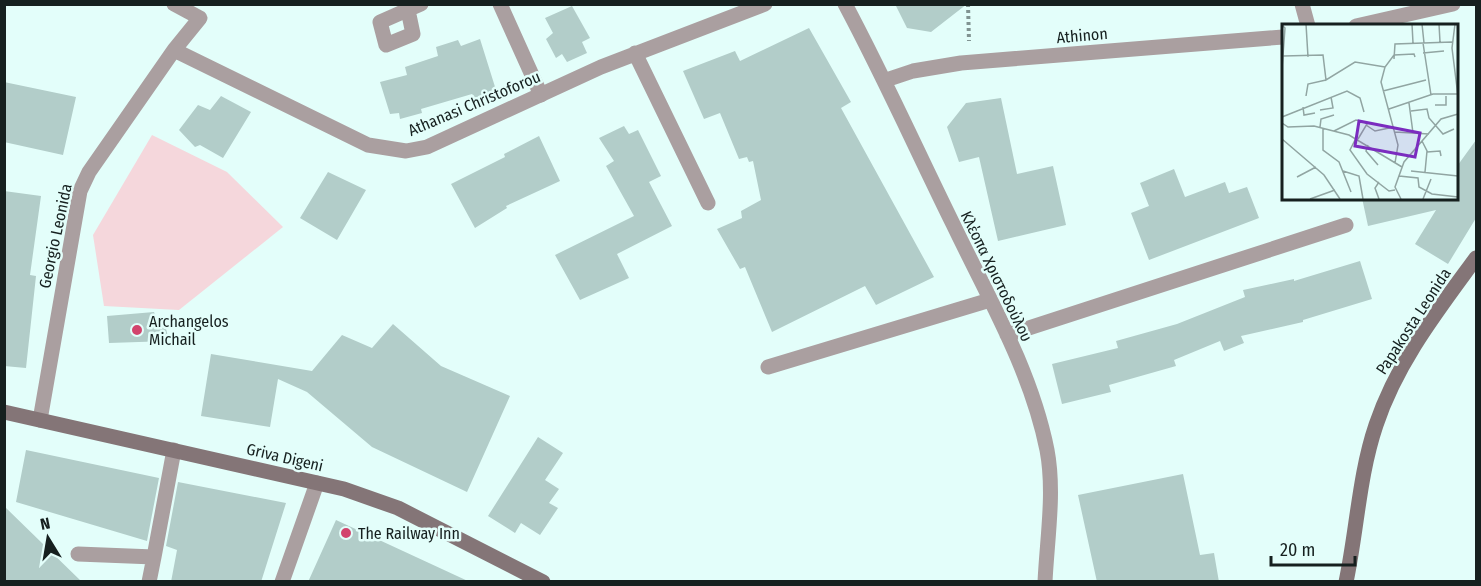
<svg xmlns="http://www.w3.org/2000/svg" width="1481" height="586" font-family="'Fira Sans Condensed',sans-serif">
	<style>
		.green { fill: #f5d7dc }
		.building { fill: #b2cdc9 }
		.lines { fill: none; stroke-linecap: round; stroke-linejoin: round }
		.path { stroke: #819492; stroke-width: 4; stroke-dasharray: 3 3; stroke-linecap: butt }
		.lane { stroke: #aa9fa0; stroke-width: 15 }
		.street { stroke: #aa9fa0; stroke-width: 15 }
		.secondary { stroke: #847577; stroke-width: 15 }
		.poi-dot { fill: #d2446d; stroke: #e3fefa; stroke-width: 2 }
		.labels { text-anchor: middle; stroke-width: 5; stroke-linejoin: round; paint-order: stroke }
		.street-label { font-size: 16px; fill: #16201f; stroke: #e3fefa }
		.poi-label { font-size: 16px; fill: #16201f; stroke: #e3fefa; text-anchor: start }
		.inset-road { fill: none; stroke: #91a5a2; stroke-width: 1.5 }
		.view { fill: #7b2cbf; fill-opacity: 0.15; stroke: #7b2cbf; stroke-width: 3 }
		.inset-edge { fill: none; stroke: #16201f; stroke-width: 3 }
	</style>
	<rect width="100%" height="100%" fill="#e3fefa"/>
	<path class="green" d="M152,135L227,172L283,227L179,310L104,306L93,235Z"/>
	<path class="building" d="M895,4H967L931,32L907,28Z
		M572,6L590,38L582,42L587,53L567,62L562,54L556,58L546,39L553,33L545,18Z
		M809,28L851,102L841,108L934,277L876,305L865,286L772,332L745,267L740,269L717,229L742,218L741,211L761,200L753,161L749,162L747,157L739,159L720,113L704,119L683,71L735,51L740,61Z
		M480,39L496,90L475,99L472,94L421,109L422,113L400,119L399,113L390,114L380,82L407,75L405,67L438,56L436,47L458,40L461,46Z
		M4,82L76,97L63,155L4,142Z
		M221,96L251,112L223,158L200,145L195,147L179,130L198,105L210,110Z
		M1001,98L1017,174L1053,166L1066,225L998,241L979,157L959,162L947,127L966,103Z
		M624,126L629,134L638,130L661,176L649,182L672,226L617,254L629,278L580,300L555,255L634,216L606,166L614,161L599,138Z
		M539,136L560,181L506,206L507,208L475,228L451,184L505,157L504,154Z
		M1476,140V218L1448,264L1415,244L1436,210L1368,226L1362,198H1455V169Z
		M1174,169L1185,197L1225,182L1229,193L1247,187L1259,218L1149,260L1131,213L1149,206L1140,183Z
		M328,172L366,190L337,240L300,218Z
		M4,191L41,196L30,275L36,276L26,368L4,366Z
		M1360,261L1372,299L1303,320V322L1241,336L1244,343L1224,351L1220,341L1174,360L1176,366L1109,385L1111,392L1062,404L1052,364L1118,348L1116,341L1177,324L1245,297L1243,290L1294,279V281Z
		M154,312L156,317L163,316L169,341L109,343L107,316Z
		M393,324L441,366L510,396L467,492L372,447L307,392L278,379L270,427L201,416L211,354L312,371L342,335L372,348Z
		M538,437L563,453L545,480L559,489L549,503L558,508L540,535L521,523L515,533L488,516Z
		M26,450L159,478L147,541L16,502Z
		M1183,474L1200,555L1214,553L1219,582H1097L1078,495Z
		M178,482L286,503L261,582H171L177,550L166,546Z
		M4,506L82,582H4Z
		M336,520L470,582H308Z"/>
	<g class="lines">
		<path class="path" d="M968,4L969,41"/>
		<path class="lane" d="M500,4L541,95
			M408,10L413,34L386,45L380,22L421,4
			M768,367L990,300
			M78,554L154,557L174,450
			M149,582L154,557"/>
		<path class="street" d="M845,4C884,77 917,151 953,224C988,297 1031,370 1047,450C1055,492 1047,539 1045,582
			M1302,4L1308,26
			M1356,26L1453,4
			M174,50L368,145L406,151L427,147L601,67L765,4
			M635,53L708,203
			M886,80L913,71L961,63L1283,37
			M1007,335L1346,225
			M40,420L80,191L89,172L174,50L200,18L174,4
			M282,582L317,483"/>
		<path class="secondary" d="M4,412L344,489L398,508L543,582
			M1346,582C1357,530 1359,475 1376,425C1397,362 1438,310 1476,258"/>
	</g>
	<g class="poi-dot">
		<circle cx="137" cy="330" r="6"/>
		<circle cx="346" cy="533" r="6"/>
	</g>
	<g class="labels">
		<g class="street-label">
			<text transform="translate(1082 35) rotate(-5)" y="6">Athinon</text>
			<text transform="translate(474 103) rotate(-23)" y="6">Athanasi Christoforou</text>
			<text transform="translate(55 236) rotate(-78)" y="6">Georgio Leonida</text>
			<text transform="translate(997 276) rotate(64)" y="6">Κλέοπα Χριστοδούλου</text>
			<text transform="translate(1413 321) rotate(-57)" y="6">Papakosta Leonida</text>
			<text transform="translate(285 457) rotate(13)" y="6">Griva Digeni</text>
		</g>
		<g class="poi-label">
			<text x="149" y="327">Archangelos<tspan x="149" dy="18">Michail</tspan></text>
			<text x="358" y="539">The Railway Inn</text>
		</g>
	</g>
	<g transform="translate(1282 24)">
		<rect width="176" height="176" fill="#e3fefa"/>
		<path class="inset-road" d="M24,0L26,33M130,0L131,19M140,0L142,19M157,0L158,18M173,0L170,24L176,72M0,1L3,4L0,44M141,19L149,71M141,29L162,27M1,32L41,31L44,56L73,38L103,43M112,35L113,20L170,18M101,67L144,56M24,72L26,60L44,56M127,79L131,109M153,81H164V72M21,83L22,91L33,89M107,85L151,70H175M38,86L51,84L49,73M129,87L145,85L147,94L161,110L172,105M0,93L65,67L78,74L82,88M0,99L6,103L32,102L67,111L120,143M84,101L93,107L112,103M38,103L39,95L52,91M41,105V126L57,138L69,168M52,107L74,96L82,98L85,100L76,115M113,108L147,110M74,114L68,126L85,150L107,167L113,166M0,115L42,151L58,175M140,117L145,127L143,148M86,121L84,127L96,141M145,128L158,127L159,132M113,139L116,121L99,58L103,43L112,31L132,30L133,33M61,147L77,152L81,175M129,147L176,152M117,152L136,154L137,163L150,170L176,173M15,153L34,143M97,158L93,164L97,175M28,175L53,166M119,175L113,163L122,138L159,95L176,90M141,175L149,155"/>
		<path class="view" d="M77,97L138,109L133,133L73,122Z"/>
		<rect width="176" height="176" class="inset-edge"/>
	</g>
	<rect width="1481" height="586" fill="none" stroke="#16201f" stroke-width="12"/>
	<g transform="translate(48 538) rotate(349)" stroke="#e3fefa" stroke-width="4.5" paint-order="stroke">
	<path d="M0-4.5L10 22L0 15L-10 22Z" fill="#16201f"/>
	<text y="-9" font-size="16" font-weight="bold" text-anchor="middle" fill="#16201f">N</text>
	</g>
	<path d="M1271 556v9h84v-9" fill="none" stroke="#16201f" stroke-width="3"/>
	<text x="1280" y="556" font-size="18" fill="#16201f" stroke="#e3fefa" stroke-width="4.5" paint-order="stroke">20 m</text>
</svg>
